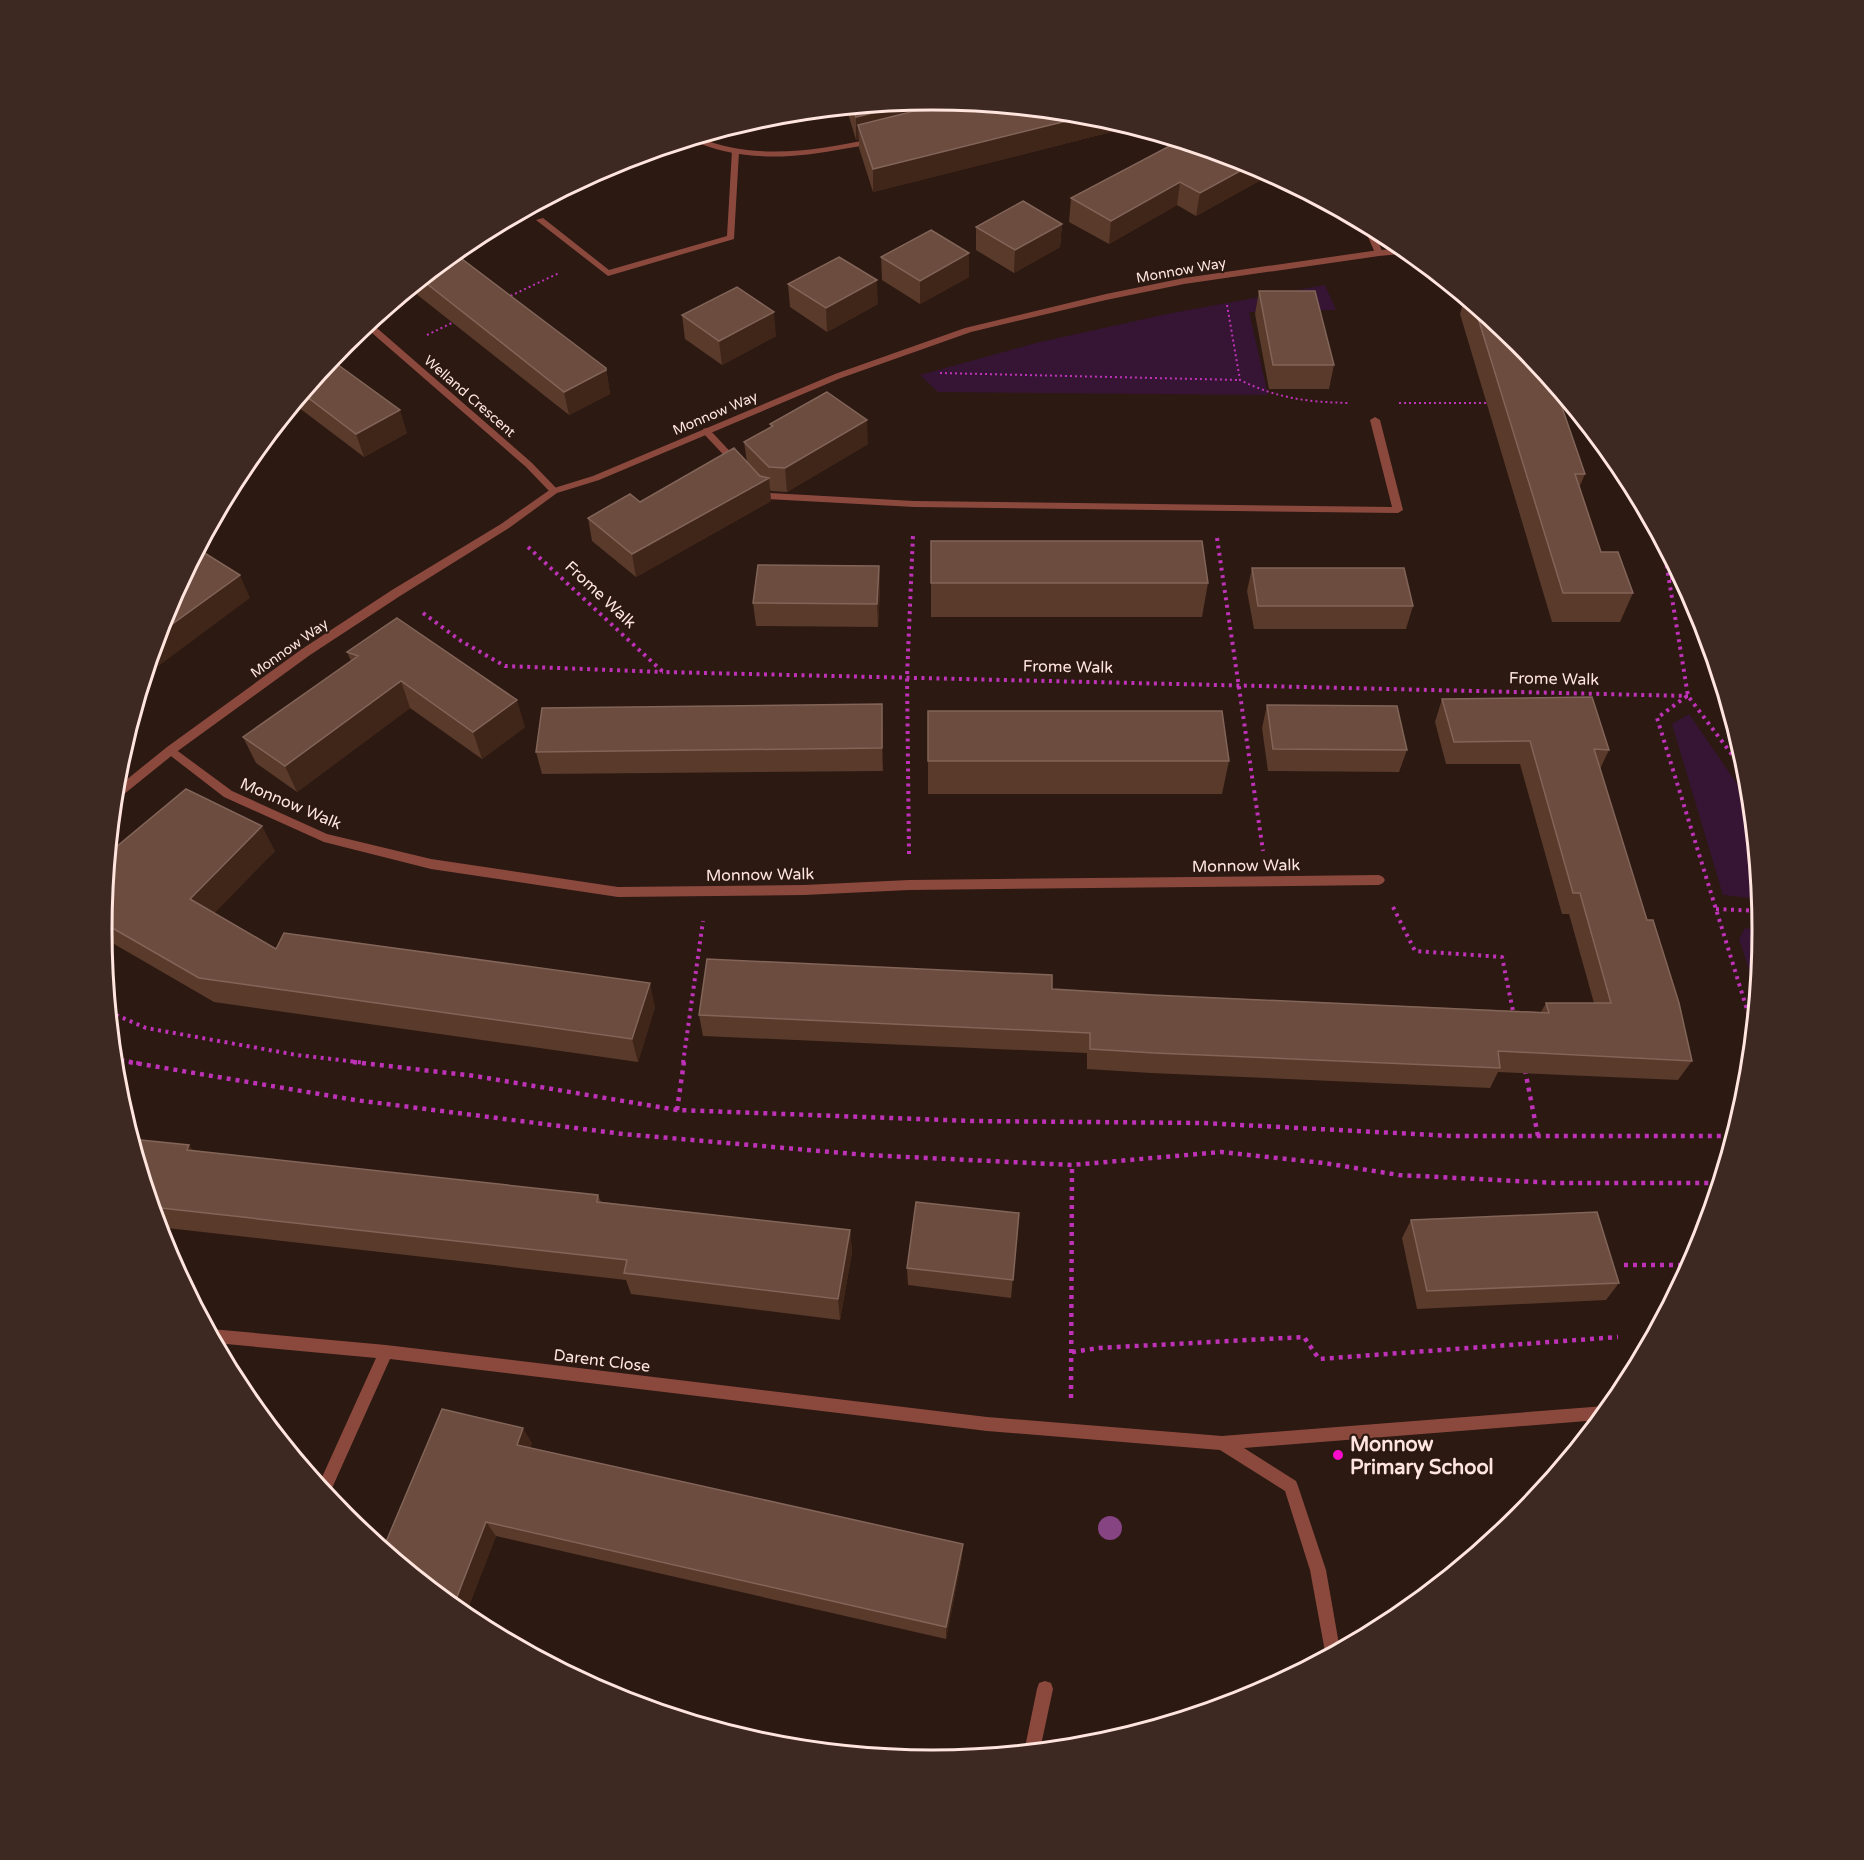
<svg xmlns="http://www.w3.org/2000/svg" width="1864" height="1860" font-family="'Varela Round',sans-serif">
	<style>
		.green { fill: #361534 }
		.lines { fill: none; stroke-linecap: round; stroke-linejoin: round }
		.path-far2 { stroke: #be32b7; stroke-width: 2; stroke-dasharray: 2 3; stroke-linecap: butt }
		.path-far1 { stroke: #be32b7; stroke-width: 4; stroke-dasharray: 3 4.5; stroke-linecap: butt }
		.path { stroke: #be32b7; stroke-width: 4.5; stroke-dasharray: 4 5; stroke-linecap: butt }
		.service { fill: #8b493e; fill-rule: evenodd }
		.minor { fill: #8b493e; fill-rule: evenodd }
		.tertiary { fill: #8b493e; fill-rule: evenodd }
		.tree { fill: #864483 }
		.wall { fill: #593a2b }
		.shaded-wall { fill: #402519 }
		.building { fill: #6b4c3f; stroke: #826458; stroke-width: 1.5 }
		.poi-dot { fill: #fc0cca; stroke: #2c1912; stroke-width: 2 }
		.labels { text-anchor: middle; stroke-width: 4.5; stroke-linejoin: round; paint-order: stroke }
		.far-street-label { font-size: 14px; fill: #ffe5de; stroke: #2c1912 }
		.street-label { font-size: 16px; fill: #ffe5de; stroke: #2c1912 }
		.near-poi-label { font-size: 20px; font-weight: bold; fill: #ffe5de; stroke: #2c1912; text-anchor: start }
		.rim { fill: none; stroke: #ffe5de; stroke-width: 3 }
	</style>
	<rect width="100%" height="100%" fill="#2c1912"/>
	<path class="green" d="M1325,285L1336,310L1249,312L1268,395L938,392L920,375L1036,343L1167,314Z
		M1689,714L1751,804L1760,899L1723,895L1672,724Z
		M1745,928L1763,931L1757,994L1739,939Z"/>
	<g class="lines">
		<path class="path-far2" d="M506,298L559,273
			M1227,305L1240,380C1279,399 1308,402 1350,403
			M427,335L456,321
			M940,373L1240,380
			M1399,403H1491
			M1558,406L1572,407"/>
		<path class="path-far1" d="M1614,457L1616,463L1625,471
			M1217,538L1263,851
			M1663,543L1688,696L1748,776
			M528,547L663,672L1688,696
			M1670,578H1682
			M423,613L461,641L505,666L663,672
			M1687,696L1657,718L1753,1029
			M909,854L907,677L913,535
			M1393,907L1415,951L1502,957L1514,1016
			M1716,909L1761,911
			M109,1012L146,1028L297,1055L366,1063
			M114,1059L138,1063
			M683,1063L703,921"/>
		<path class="path" d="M129,1062L355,1100L623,1134L866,1155L1072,1165L1221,1152L1324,1163L1399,1175L1556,1183H1720
			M353,1062L475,1076L677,1110L972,1121L1203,1123L1453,1136H1734
			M1525,1070L1538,1136
			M677,1110L684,1062
			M1624,1265H1691
			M1072,1352L1099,1348L1304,1337L1319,1359L1618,1337
			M1071,1398L1072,1165"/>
		<path class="service" d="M732,150L739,152L734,239L608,276L536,220L543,218L609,270L727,236Z
			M1605,1406L1610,1408L1599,1420L1244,1448L1296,1481L1298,1486L1326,1570L1340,1650L1326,1657L1310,1570L1285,1491L1220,1450L987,1431L982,1429L980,1424L982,1419L987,1417L1222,1436Z
			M1045,1681L1051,1683L1053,1689L1040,1750L1024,1752L1037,1689L1039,1683Z"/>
		<path class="minor" d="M697,137C754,161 816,151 874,138L878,140C869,146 854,147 843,149C791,159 738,162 689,139Z
			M1364,223L1372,228L1383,253L1382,255L1375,253L1363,225Z
			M370,322L532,463L557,489V493H551L526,467L364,326Z
			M1375,417L1380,420L1403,510L1398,513L914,507L767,499L764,498L753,486L755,484H761L770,493L914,501L1392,507L1370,420Z
			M706,428L709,429L739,461V465H733L703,433V429Z
			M171,746L232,791L327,834L431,859L618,887L804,885L909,880L1379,875L1383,877L1385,880L1383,883L1379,885L909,890L804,895L618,897L431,869L324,842L224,797L167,753L165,750Z
			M211,1329L386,1345L987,1417L992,1419L994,1424L992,1429L987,1431L390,1359L328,1497L318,1486L376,1358L215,1343L208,1330Z"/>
		<path class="tertiary" d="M1405,249L1411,253L1379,256L1184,284L1106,300L971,332L841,378L599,480L557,493L509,528L400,596L310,655L175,753L118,799L114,800L115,789L167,747L302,649L392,590L501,524L551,489L593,476L835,374L965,328L1106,294L1184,278L1379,250Z"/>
	</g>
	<circle class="tree" cx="1110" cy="1528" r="12"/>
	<path class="wall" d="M932,99L1123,129L873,192L859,148V140H856L846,107Z
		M1179,141L1268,176L1196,216L1177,205L1109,244L1069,222L1071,198Z
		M1062,224L1060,247L1014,273L976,250V227Z
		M454,253L606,368L610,394L569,415L410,289Z
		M881,257L969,277L920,304L882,280Z
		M788,284L878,304L827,332L790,307Z
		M1259,291L1334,365L1329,389H1269L1255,314Z
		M1465,297L1520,343L1585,474L1579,488L1601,552L1633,593L1620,622H1552L1460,314Z
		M682,315L776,336L722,365L685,339Z
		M330,359L407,433L364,457L294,404Z
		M770,424L868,444L787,492L771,491L770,489L771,501L636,577L592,541L588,518L640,502L747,462L744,442L771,427Z
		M931,541L1208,583L1202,617H931Z
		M879,566L880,589L878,627L756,626L753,603Z
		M1252,568L1413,606L1406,629H1254L1247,591Z
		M347,652L525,727L482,759L410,708L297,792L256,763L243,737L351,661Z
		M1442,699L1609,750L1600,769L1647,920L1692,1061L1678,1080L1498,1072L1490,1088L1151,1073L1087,1069V1053L703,1036L699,1015L1052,989L1153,995L1541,1012L1546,1003H1594L1569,914H1562L1520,764H1446L1435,722Z
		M882,704L883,771L542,774L536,752Z
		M1267,705L1407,750L1399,772L1268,771L1262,728Z
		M928,711L1229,761L1222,794H928Z
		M275,851L214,913L276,949L655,1007L638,1062L214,1002L102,937L101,930L109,853Z
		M131,1139L189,1145L193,1151L598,1195L601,1202L850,1230L852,1252L840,1320L631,1294L626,1280L158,1227Z
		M1019,1213L1011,1298L908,1285L907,1268Z
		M1411,1220L1619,1283L1606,1300L1417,1309L1402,1238Z
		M532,1443L530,1448L962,1557L946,1639L496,1536L465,1616L383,1549Z"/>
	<path class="shaded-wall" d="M932,99L997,105L858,125L859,140H856V117Z
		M1091,115L1124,124L1123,129L873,192V169Z
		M1253,164L1269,172L1268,176L1196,216L1200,193Z
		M1180,182L1177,205L1109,244L1111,221Z
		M1062,224L1060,247L1014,273L1015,250Z
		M969,253V277L920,304V281Z
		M877,280L878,304L827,332L826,308Z
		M774,312L776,336L722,365L719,341Z
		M606,368L610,394L569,415L564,392Z
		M400,410L407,433L364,457L356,434Z
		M867,420L868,444L787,492L785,468Z
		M769,478L771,501L636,577L632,554Z
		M879,566L880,589L878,627L877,604Z
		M240,575L250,598L145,676L157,635Z
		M401,681L410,708L297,792L285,766Z
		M517,700L525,727L482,759L473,732Z
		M882,704L883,727V771L882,748Z
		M262,826L275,851L204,924L190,899Z
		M650,983L655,1007L638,1062L632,1039Z
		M189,1145L206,1168L187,1150Z
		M850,1230L852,1252L840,1320L838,1299Z
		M523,1428L532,1443L525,1460L517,1445Z
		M486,1522L496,1536L465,1616L453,1607Z
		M963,1544L962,1557L946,1639V1627Z"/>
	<path class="building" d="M930,99L856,117L852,107Z
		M955,101L1091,115L873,169L858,125Z
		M1179,141L1253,164L1200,193L1180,182L1111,221L1071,198Z
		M1023,201L1062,224L1015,250L976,227Z
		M931,230L969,253L920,281L881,257Z
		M454,253L606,368V370L564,392L421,279Z
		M839,257L877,280L826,308L788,284Z
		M737,287L774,312L719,341L682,315Z
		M1259,291H1315L1334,365H1273Z
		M1474,305L1520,343L1554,384L1585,474H1575L1601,552H1618L1633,593H1563Z
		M330,359L400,410L356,434L302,393Z
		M827,392L867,420L785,468L769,467L744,442L773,426L770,424Z
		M734,448L760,476L769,478L632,554L588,518L630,494L640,502Z
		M931,541H1202L1208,583H931Z
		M203,552L240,575L157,635L164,612L192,559Z
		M758,565L879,566L877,604L753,603Z
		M1252,568H1404L1413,606H1258Z
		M397,618L517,700L473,732L401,681L285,766L243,737L358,656L347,652Z
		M1592,697L1609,750L1594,749L1647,920H1653L1679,1003L1692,1061L1498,1051L1500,1068L1155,1053L1090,1049V1033L699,1015L707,959L1052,975V989L1153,995L1549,1013L1546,1003H1611L1580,893H1573L1530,741L1454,742L1442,699Z
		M882,704V748L536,752L542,708Z
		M1267,705L1397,706L1407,750L1273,749Z
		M928,711H1222L1229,761H928Z
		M186,789L262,826L190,899L276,949L284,933L650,983L632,1039L199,978L102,922L109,853Z
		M131,1139L189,1145L187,1150L598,1195L597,1202L850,1230L838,1299L624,1273L627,1260L152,1207Z
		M916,1202L1019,1213L1013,1280L907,1268Z
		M1597,1212L1619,1283L1427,1291L1411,1220Z
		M442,1409L523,1428L517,1445L963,1544L946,1627L486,1522L453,1607L383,1549Z"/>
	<circle class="poi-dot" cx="1338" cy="1455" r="6"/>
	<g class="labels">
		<g class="far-street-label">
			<text transform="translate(1181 270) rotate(-10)" y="5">Monnow Way</text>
			<text transform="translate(470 396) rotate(41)" y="5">Welland Crescent</text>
			<text transform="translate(715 413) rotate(-23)" y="5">Monnow Way</text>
			<text transform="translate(289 648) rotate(-35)" y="5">Monnow Way</text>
		</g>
		<g class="street-label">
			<text transform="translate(601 594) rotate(43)" y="6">Frome Walk</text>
			<text transform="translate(1068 666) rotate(1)" y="6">Frome Walk</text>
			<text transform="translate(1554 678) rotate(1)" y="6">Frome Walk</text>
			<text transform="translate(291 803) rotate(23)" y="6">Monnow Walk</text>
			<text transform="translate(1246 865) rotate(-1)" y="6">Monnow Walk</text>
			<text transform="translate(760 874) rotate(-1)" y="6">Monnow Walk</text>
			<text transform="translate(602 1360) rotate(7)" y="6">Darent Close</text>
		</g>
		<g class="near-poi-label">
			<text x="1350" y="1451">Monnow<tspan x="1350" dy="23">Primary School</tspan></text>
		</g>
	</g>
	<path d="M0 0H1864V1860H0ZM112 930a820 820 0 1 1 1640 0a820 820 0 1 1-1640 0Z" fill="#3d2922" fill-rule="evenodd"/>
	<path class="rim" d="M112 930a820 820 0 1 1 1640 0a820 820 0 1 1-1640 0Z"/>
</svg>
